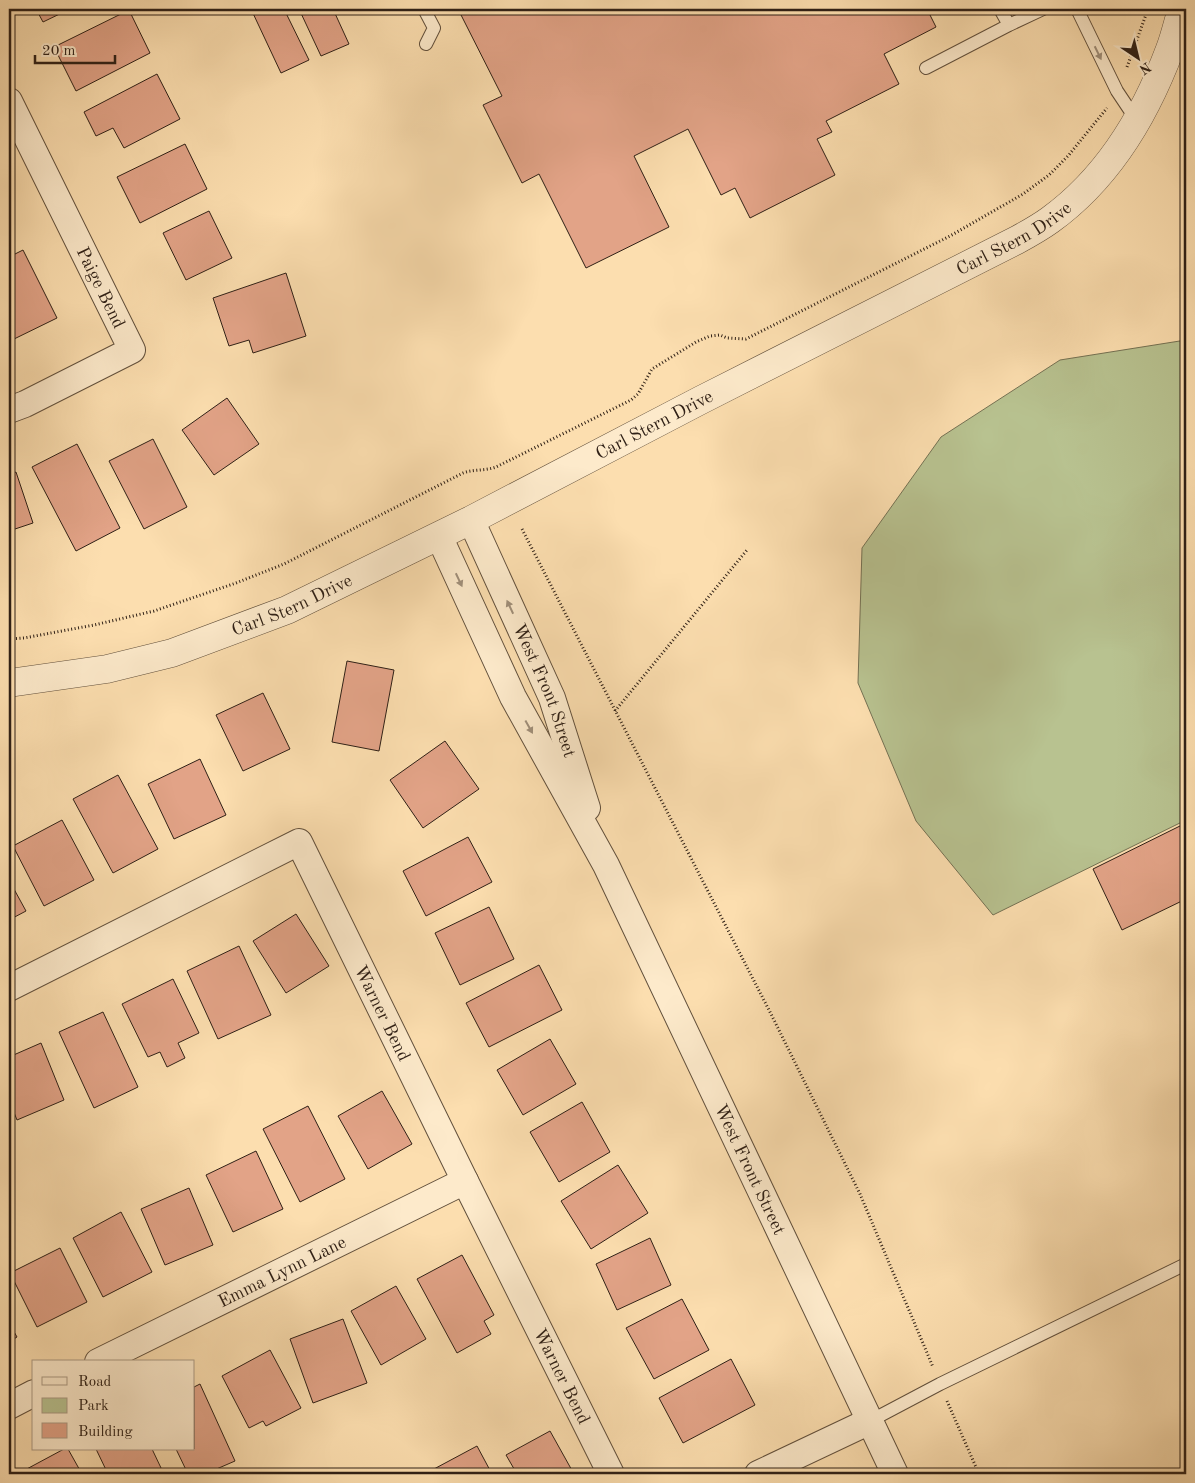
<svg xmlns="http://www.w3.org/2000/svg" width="1195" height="1483" font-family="'Old Standard TT',serif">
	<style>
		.green { fill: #b8c290; stroke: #747153 }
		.building { fill: #e2a387; stroke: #2f2016 }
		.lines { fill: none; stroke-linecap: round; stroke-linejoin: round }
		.service-casing { stroke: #62503c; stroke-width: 14 }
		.minor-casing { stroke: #62503c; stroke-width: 28 }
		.tertiary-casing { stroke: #62503c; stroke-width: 29 }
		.path { stroke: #2f2016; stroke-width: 3; stroke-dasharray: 1 2.5; stroke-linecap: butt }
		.service { stroke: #fdeacb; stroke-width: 12 }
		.minor { stroke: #fdeacb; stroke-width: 26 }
		.tertiary { stroke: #fdeacb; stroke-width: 28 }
		.oneway { fill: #a08f7a }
		.labels { text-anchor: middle; stroke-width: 4; stroke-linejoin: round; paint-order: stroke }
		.street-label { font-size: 18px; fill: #2f2016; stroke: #fdeacb }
	</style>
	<rect width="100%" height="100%" fill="#fcdeaf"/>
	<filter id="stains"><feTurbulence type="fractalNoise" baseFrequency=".004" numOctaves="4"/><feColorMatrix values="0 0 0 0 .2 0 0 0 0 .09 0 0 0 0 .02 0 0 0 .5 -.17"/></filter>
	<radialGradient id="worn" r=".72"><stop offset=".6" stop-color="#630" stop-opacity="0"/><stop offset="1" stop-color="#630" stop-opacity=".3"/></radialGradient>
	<path class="green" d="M1186,340V820L993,915L916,821L858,683L862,548L941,437L1060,360Z"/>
	<path class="building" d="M36,9H70L43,22Z
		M251,9H284L309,60L281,73Z
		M299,9H333L349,44L321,56Z
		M458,9H927L936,27L884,54L899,84L826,121L832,132L817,139L835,175L750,218L735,188L721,195L688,129L634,156L669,227L586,268L539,174L522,183L483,105L502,96Z
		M129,10L150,53L76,91L54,47Z
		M157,74L180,119L124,148L113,128L96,136L84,112Z
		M185,144L207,189L140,223L117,177Z
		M209,211L232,258L186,280L163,233Z
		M23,250L57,318L12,340L9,333V257Z
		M286,273L306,336L253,353L249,340L229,346L213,298Z
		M227,398L259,444L214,475L182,430Z
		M153,439L187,507L144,529L109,461Z
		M77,444L120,528L76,551L32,467Z
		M16,472L33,523L9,531V475Z
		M347,661L394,670L379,751L332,742Z
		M263,693L290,749L243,771L216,715Z
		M445,741L479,789L423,828L390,780Z
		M200,759L226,815L174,839L148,784Z
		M118,775L158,849L113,873L73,799Z
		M62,820L94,880L44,906L13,846Z
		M1186,823V899L1122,930L1093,869Z
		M468,837L492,882L426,916L403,871Z
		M9,880L26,911L9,920Z
		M489,907L514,959L460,985L435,933Z
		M296,914L329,966L286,993L253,941Z
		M239,946L271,1015L218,1039L187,971Z
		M539,965L562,1010L489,1047L466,1003Z
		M173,979L199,1033L178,1043L185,1058L167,1067L160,1052L148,1057L122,1004Z
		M103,1012L138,1087L94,1108L59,1032Z
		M550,1039L576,1084L523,1115L497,1070Z
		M41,1043L64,1100L17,1120L9,1100V1057Z
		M382,1091L412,1144L368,1169L338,1116Z
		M582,1102L610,1152L559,1182L530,1132Z
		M308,1106L345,1179L300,1202L263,1129Z
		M256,1151L283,1209L233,1232L206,1175Z
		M618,1165L648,1213L591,1249L561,1201Z
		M189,1188L213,1245L165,1265L141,1209Z
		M121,1212L152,1272L103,1297L73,1238Z
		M650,1238L671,1285L617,1310L596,1264Z
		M60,1248L87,1302L37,1327L10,1273Z
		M462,1255L494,1315L484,1321L491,1334L457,1353L417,1279Z
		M396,1286L426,1339L381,1365L351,1311Z
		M682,1299L709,1350L654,1379L626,1328Z
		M343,1319L367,1383L313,1403L290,1339Z
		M9,1323L17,1337L9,1342Z
		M270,1350L301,1408L266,1426L263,1421L249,1428L222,1376Z
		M731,1359L755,1405L683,1443L659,1398Z
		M200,1384L235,1461L205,1474H188L176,1449H194V1387Z
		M550,1431L574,1474H517L506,1455Z
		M477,1446L492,1474H437L434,1469Z
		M64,1449H68L82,1474H24L23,1471Z
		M96,1449H152L162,1470L153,1474H108Z"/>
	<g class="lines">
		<g class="service-casing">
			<path id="service" d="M424,9L434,28L426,44
				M1000,9L1009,25L1043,9
				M1077,9L1117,91L1137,121
				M926,68L1009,25
				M870,1421L940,1384L1186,1264"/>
		</g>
		<g class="minor-casing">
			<g id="minor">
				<path id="s1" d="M9,101L132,350L25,404L9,410"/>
				<path id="s2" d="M471,520L552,698L587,808"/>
				<path id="s3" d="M439,536L513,697L606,865L895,1474"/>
				<path id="s4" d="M9,988L299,842L465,1181L611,1474"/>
				<path id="s5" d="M98,1362L465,1181"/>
				<path d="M9,1406L34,1393"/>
				<path d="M758,1474L870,1421"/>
			</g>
		</g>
		<g class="tertiary-casing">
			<g id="tertiary">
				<path id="s6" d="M9,683L107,669L172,653L287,610L471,520L701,400L1017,240C1028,234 1039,228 1050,220C1108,178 1145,116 1170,49C1175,36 1178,22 1182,9"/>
			</g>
		</g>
		<path class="path" d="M1127,67L1148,9
			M522,529L770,1012L860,1194L933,1367
			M9,639L24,638L94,625L154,611L236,583L284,564L463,473C474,469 485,471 496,467L631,400L638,394L652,369L696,342L710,336L720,335L727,338L746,339L950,236L1023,194L1049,175L1068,156L1107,108
			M615,711L747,550
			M947,1401L979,1474"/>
		<use href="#service" class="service"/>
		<use href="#minor" class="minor"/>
		<use href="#tertiary" class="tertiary"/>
	</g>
	<defs><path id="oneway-solid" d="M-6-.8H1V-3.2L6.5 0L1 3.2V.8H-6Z" transform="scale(1.25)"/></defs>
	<g class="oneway">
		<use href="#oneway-solid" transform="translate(1098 53) rotate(64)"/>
		<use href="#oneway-solid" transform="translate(459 580) rotate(65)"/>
		<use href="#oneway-solid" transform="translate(510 607) rotate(-115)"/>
		<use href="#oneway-solid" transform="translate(529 727) rotate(61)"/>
	</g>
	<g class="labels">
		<g class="street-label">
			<text dy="6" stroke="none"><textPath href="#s6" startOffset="1105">Carl Stern Drive</textPath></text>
			<text dy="6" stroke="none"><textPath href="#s1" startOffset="208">Paige Bend</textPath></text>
			<text dy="6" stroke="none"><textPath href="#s6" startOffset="700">Carl Stern Drive</textPath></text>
			<text dy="6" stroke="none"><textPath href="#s6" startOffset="295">Carl Stern Drive</textPath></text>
			<text dy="6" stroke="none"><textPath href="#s2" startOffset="186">West Front Street</textPath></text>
			<text dy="6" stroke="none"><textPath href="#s4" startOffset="515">Warner Bend</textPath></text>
			<text dy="6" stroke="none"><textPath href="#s3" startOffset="706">West Front Street</textPath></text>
			<text dy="6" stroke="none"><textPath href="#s5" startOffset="205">Emma Lynn Lane</textPath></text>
			<text dy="6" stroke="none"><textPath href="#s4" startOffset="920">Warner Bend</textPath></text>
		</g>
	</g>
	<rect width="1195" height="1483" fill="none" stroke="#fcdeaf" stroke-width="30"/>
	<rect x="10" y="10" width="1175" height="1463" fill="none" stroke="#2f2016" stroke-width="2.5"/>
	<rect x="15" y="15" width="1165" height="1453" fill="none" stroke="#2f2016"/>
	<rect x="32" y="1360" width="162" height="90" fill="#fdeacb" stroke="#ab9983"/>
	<rect x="42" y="1377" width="25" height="8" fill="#fdeacb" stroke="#ab9983"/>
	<text x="78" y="1386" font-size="15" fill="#2f2016">Road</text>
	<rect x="42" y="1398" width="25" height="15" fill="#b8c290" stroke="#ab9983"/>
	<text x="78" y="1410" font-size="15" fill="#2f2016">Park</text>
	<rect x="42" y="1423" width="25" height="15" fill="#e2a387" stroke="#ab9983"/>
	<text x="78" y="1436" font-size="15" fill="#2f2016">Building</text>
	<g transform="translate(1138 58) rotate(145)" stroke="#fdeacb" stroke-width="4" paint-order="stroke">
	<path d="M0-4L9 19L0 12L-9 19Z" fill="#2f2016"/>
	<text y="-8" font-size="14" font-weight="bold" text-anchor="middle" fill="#2f2016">N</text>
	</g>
	<path d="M35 55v8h80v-8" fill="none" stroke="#2f2016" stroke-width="2.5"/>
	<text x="42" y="55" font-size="15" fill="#2f2016" stroke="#fdeacb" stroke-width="4" paint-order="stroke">20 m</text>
	<rect width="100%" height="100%" filter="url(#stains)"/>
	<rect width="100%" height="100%" fill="url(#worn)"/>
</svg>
